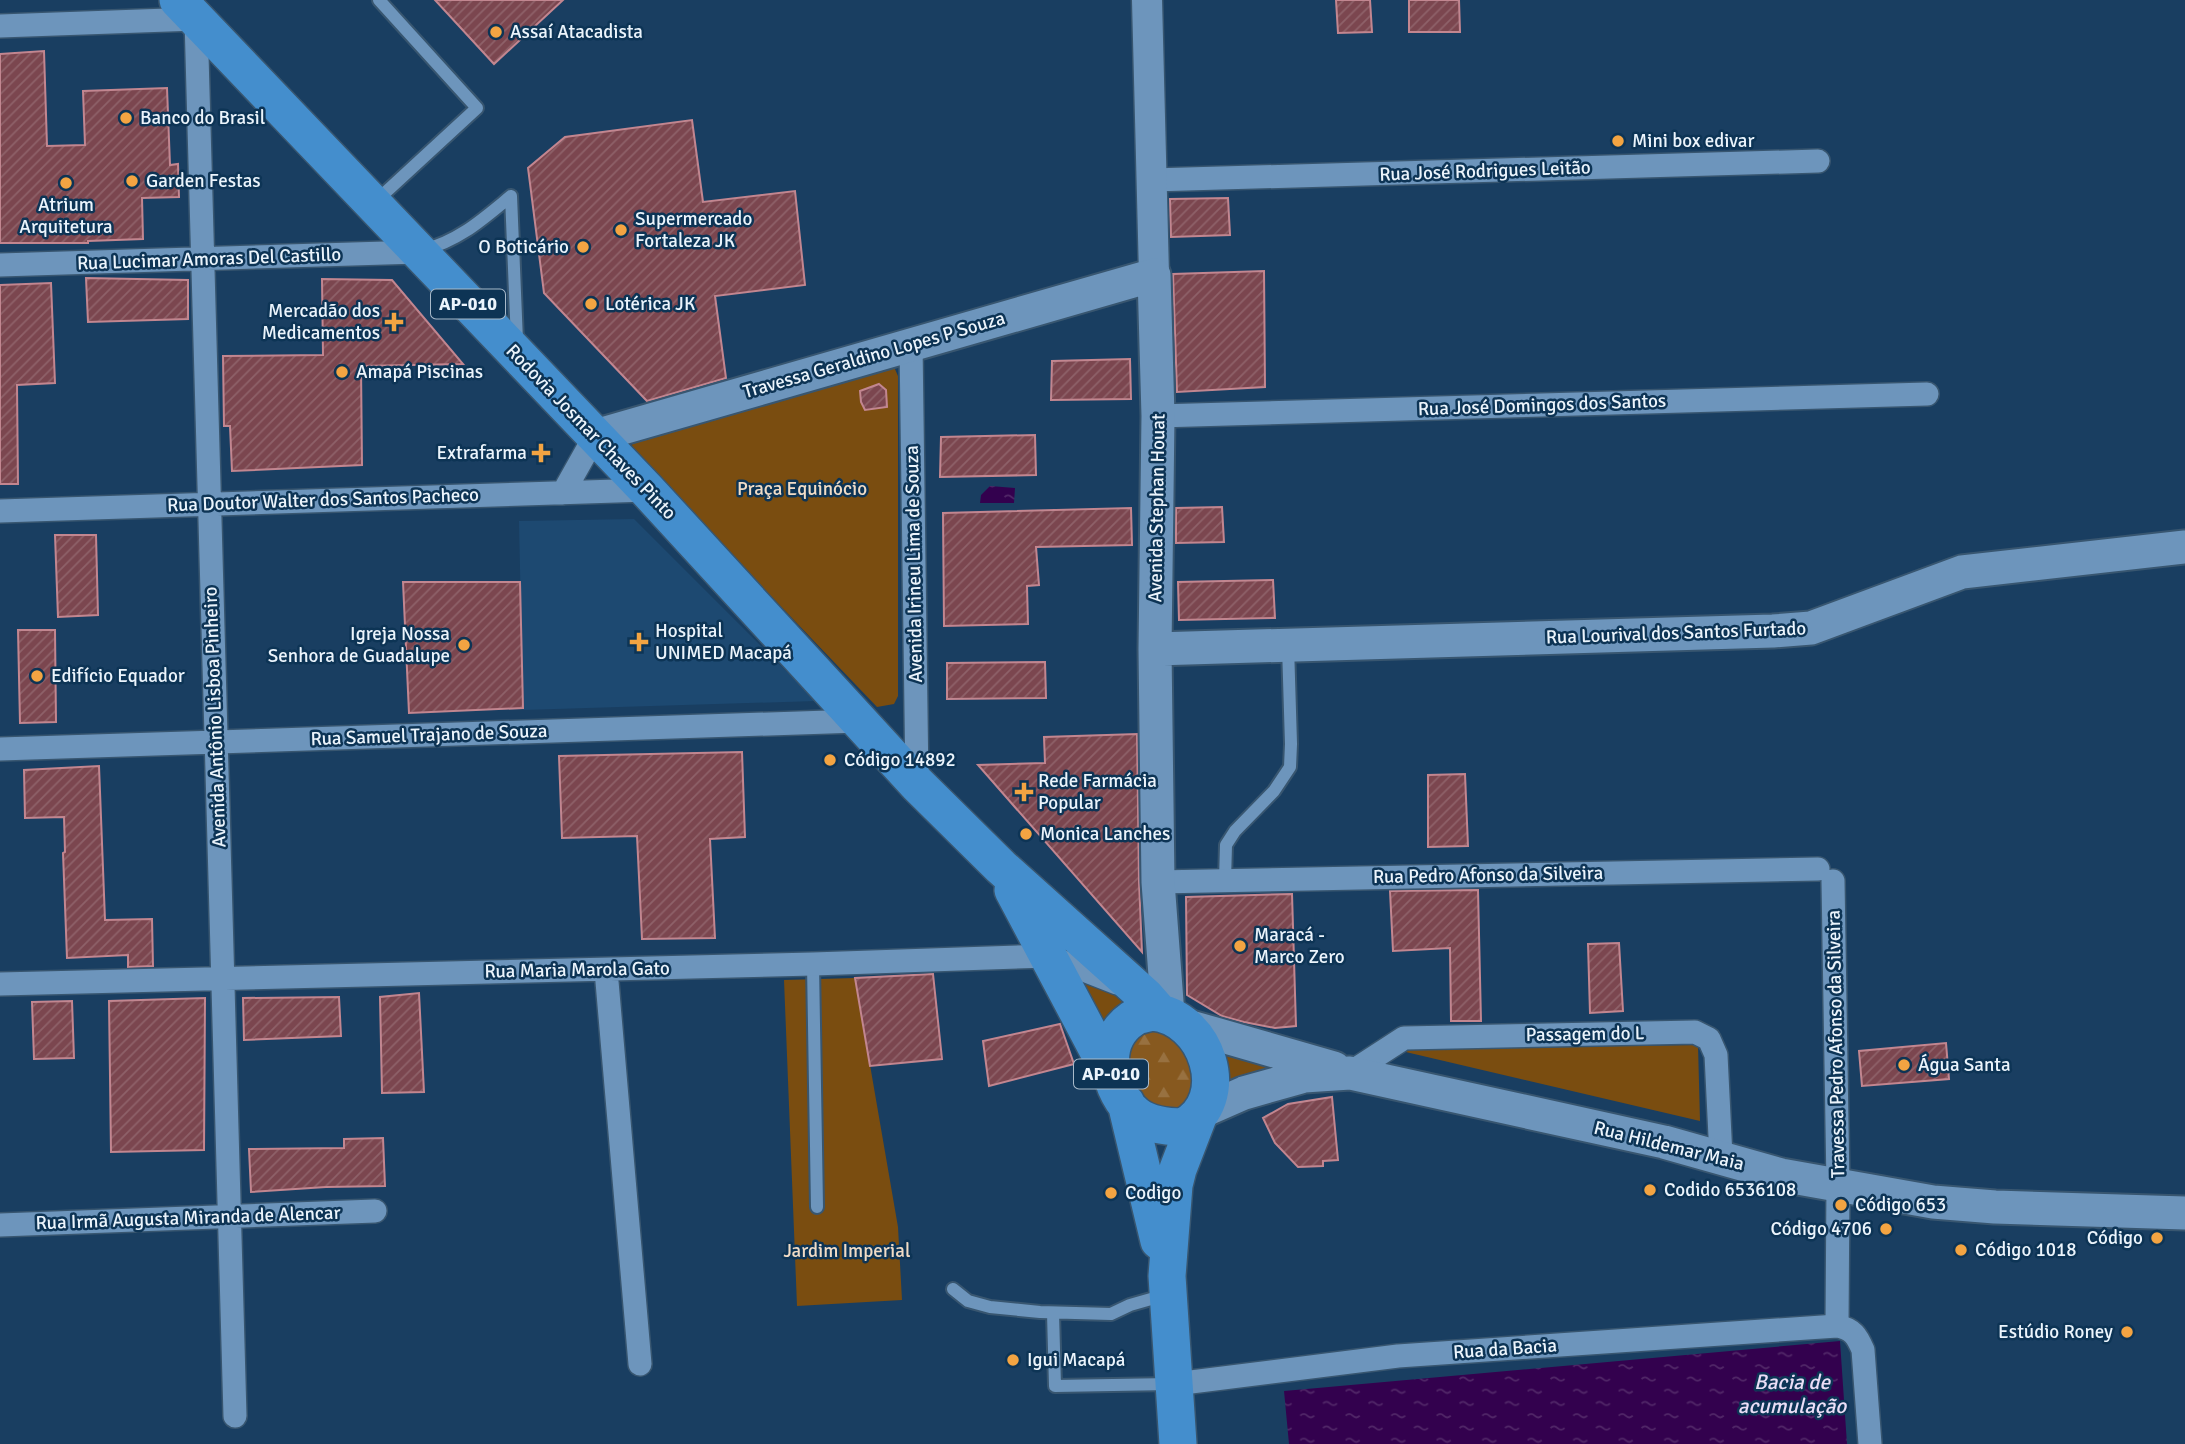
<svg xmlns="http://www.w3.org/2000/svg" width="2185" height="1444" font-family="Signika,sans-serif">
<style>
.built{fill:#1d4971}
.green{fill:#7a4d10}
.forest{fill:url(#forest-firs)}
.water{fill:url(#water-ripples)}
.building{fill:url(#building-hatch);stroke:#c28690;stroke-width:2}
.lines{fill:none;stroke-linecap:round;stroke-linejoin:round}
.service-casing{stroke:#385670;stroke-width:16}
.minor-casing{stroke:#385670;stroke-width:26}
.tertiary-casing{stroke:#385670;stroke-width:33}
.secondary-casing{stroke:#385670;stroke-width:37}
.primary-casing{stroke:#385670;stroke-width:40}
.service{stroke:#6d95bc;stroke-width:12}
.minor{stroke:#6d95bc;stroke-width:23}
.tertiary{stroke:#6d95bc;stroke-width:30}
.secondary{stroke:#6d95bc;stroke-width:33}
.primary{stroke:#448ecd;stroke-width:37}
.poi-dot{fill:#f3a442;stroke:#0d3455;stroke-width:2.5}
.labels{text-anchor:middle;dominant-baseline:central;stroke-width:5;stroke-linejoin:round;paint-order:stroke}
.shield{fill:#0d3455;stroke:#a8baca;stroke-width:2}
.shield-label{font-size:18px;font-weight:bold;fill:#ebf4fc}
.poi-label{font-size:19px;fill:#ebf4fc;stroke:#0d3455;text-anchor:start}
.street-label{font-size:19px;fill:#ebf4fc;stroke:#0d3455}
.park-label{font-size:19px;fill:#f1dcc6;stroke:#0d3455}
.water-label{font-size:21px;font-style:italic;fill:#ebdef7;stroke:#0d3455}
</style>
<defs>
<pattern id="forest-firs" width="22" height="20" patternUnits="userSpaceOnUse" patternTransform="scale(1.75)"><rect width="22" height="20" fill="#87591f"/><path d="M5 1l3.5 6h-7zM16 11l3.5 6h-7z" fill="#987140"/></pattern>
<pattern id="water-ripples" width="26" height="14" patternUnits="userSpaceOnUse" patternTransform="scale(1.75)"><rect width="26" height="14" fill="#33014e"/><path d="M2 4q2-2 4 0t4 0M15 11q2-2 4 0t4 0" fill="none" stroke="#512768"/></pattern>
<pattern id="building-hatch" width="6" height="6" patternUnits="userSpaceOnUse" patternTransform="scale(1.75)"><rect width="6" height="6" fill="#7b464f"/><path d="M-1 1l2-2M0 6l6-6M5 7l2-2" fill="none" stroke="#8e6169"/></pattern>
</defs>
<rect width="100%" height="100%" fill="#193e61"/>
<!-- built -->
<path class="built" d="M634,519L816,701L523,710L519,521Z"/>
<!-- green -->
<path class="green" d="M894,367L898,376V696L894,704L877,707L633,452L632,445L635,436Z
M1064,967L1136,999L1109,1032Z
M855,978L898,1227L902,1300L797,1306L784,980Z
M1210,1041L1293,1062L1221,1093Z
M1698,1045L1700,1121L1393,1049Z"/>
<!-- forest -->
<path class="forest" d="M1159,1028L1176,1037L1197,1075L1188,1108L1157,1110C1144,1096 1127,1078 1127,1056C1127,1050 1131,1041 1133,1034Z"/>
<!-- water -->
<path class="water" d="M990,486L1015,488L1014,503H980L981,495Z
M1840,1341L1847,1444H1289L1284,1391Z"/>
<!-- building -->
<path class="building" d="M435,0H563L494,64Z
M1336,0H1370L1372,32L1338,33Z
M1409,0H1459L1460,32H1409Z
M44,51L47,146L85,145L83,91L167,88L170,165L178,164L179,197L142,198L143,239L88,241V243H0V54Z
M692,120L703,202L795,191L805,285L715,296L726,378L647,401L544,293L528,168L565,137Z
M1228,198L1230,235L1171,237L1170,199Z
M1264,271L1265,387L1177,392L1173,274Z
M86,278L188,280V319L88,322Z
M322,279L392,280L463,364L361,366L362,465L232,471L230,426H224L223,356L323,355Z
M51,283L55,383L17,385L18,484H0V285Z
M1130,359L1131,399L1051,400L1052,361Z
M879,384L886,390L887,407L865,410L861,402L860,391Z
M1035,435L1036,475L940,477L941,437Z
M1222,507L1224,542L1176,543V508Z
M1131,508L1132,545L1036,547L1039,585L1027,586L1028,624L944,626L943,513Z
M55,535H96L98,615L58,617Z
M1273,580L1275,618L1179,620L1178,582Z
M403,582H520L523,708L409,713Z
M18,630H55L56,722L20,723Z
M1045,662L1046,698L947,699V663Z
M1137,734L1139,882L1142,952L978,765L1045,763L1044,737Z
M742,752L745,837L710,839L715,938L642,939L637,836L562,838L559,756Z
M99,766L105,920L152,919L153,966L128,967V955L67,958L63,853L65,852L64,817L25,818L24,770Z
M1465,774L1468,846L1428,847V775Z
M1478,890L1481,1021H1451L1450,948L1393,951L1390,891Z
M1292,894L1296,1026L1275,1028L1244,1022L1222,1016L1187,995L1186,897Z
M1619,943L1623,1011L1590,1013L1588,944Z
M933,974L942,1059L870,1066L855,978Z
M419,993L424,1092L382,1093L380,997Z
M339,997L341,1036L244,1040L243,998Z
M205,998L204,1150L111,1152L109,1001Z
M72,1001L74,1058L34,1059L32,1002Z
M1060,1024L1074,1064L989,1086L983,1041Z
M1946,1043L1949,1079L1862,1086L1859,1051Z
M1332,1097L1338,1160L1323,1161V1166L1298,1167L1275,1143L1263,1118L1288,1104Z
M383,1138L385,1186L326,1187L251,1192L249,1149L344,1148V1139Z"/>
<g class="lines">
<defs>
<path id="service" d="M511,196L517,341
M375,202L477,108L379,0
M423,250C459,241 483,219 511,196
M1225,880L1226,845L1235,831L1274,791L1290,767L1291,744L1288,646
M813,964L817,1207
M953,1289L968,1301L990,1307L1040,1312L1111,1314L1130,1305L1165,1295
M1053,1313L1055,1386L1171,1384"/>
<path id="minor" d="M0,26L196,19L235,1416
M1152,180L1818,161
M0,265L418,252
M911,344L917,784
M1158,416L1927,394
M563,493L595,436
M0,511L647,490
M0,749L858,721
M1833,881L1838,1185L1837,1326
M1158,882L1818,869
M606,970L640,1364
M0,984L813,964L1048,956L1117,983
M1350,1073L1404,1038L1695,1032L1709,1039L1716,1055L1721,1157
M0,1225L375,1211
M1175,1384L1398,1356L1837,1326C1853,1329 1857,1336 1863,1350L1870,1444"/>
<path id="tertiary" d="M1147,0L1154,275"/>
<path id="secondary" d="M595,436L1154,275L1158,416L1155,649L1158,882L1168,1015
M1155,649L1773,631L1811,628L1962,572L2185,547
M1184,1025L1334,1068
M1203,1111L1244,1093L1304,1076L1350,1073L1664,1142L1781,1175L1933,1202L1995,1207L2185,1213"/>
<path id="primary" d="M178,0L647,490L917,784L1001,867L1145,996L1159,1012
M1013,890L1111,1075
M1152,1012C1207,1016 1235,1100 1183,1127C1168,1127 1149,1125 1136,1115C1108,1092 1098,1042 1132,1019C1137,1015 1146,1014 1152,1012Z
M1126,1103L1159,1241
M1178,1444L1167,1276L1174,1185L1178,1169L1198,1117"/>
</defs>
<!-- service casing -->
<use href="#service" class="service-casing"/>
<!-- minor casing -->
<use href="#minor" class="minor-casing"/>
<!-- tertiary casing -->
<use href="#tertiary" class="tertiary-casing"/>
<!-- secondary casing -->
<use href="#secondary" class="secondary-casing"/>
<!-- primary casing -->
<use href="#primary" class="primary-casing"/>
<!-- service -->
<use href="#service" class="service"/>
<!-- minor -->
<use href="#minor" class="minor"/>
<!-- tertiary -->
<use href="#tertiary" class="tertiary"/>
<!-- secondary -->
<use href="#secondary" class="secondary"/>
<!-- primary -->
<use href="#primary" class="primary"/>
</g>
<!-- markers -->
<g class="poi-dot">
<circle cx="496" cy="32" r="7"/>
<circle cx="126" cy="118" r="7"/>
<circle cx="1618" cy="141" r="7"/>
<circle cx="132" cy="181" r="7"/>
<circle cx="66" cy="183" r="7"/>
<circle cx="621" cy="230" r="7"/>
<circle cx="583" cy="247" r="7"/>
<circle cx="591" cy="304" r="7"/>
<path d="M390.5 311.5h7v7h7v7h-7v7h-7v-7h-7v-7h7z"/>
<circle cx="342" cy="372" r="7"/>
<path d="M537.5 442.5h7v7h7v7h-7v7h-7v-7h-7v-7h7z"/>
<path d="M635.5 631.5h7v7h7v7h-7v7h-7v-7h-7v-7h7z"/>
<circle cx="464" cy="645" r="7"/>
<circle cx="37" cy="676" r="7"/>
<circle cx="830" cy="760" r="7"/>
<path d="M1020.5 781.5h7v7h7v7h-7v7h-7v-7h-7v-7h7z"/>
<circle cx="1026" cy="834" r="7"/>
<circle cx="1240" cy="946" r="7"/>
<circle cx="1904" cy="1065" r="7"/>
<circle cx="1650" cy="1190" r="7"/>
<circle cx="1111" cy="1193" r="7"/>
<circle cx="1841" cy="1205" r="7"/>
<circle cx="1886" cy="1229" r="7"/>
<circle cx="2157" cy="1238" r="7"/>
<circle cx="1961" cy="1250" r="7"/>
<circle cx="2127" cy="1332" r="7"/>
<circle cx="1013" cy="1360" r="7"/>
</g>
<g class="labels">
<!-- shield labels -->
<g class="shield">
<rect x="431" y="289.5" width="74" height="29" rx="5"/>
<rect x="1074" y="1059.5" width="74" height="29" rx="5"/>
</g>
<g class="shield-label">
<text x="468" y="304">AP-010</text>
<text x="1111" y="1074">AP-010</text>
</g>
<!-- poi labels -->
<g class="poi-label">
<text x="510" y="32">Assaí Atacadista</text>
<text x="140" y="118">Banco do Brasil</text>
<text x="1632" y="141">Mini box edivar</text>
<text x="146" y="181">Garden Festas</text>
<text x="66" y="205" text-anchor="middle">Atrium<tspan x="66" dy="22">Arquitetura</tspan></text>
<text x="635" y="219">Supermercado<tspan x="635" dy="22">Fortaleza JK</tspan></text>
<text x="569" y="247" text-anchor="end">O Boticário</text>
<text x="605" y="304">Lotérica JK</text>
<text x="380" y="311" text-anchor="end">Mercadão dos<tspan x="380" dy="22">Medicamentos</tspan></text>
<text x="356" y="372">Amapá Piscinas</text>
<text x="527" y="453" text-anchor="end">Extrafarma</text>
<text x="655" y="631">Hospital<tspan x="655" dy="22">UNIMED Macapá</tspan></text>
<text x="450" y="634" text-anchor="end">Igreja Nossa<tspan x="450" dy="22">Senhora de Guadalupe</tspan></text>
<text x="51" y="676">Edifício Equador</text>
<text x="844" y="760">Código 14892</text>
<text x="1038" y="781">Rede Farmácia<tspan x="1038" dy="22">Popular</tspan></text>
<text x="1040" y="834">Monica Lanches</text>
<text x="1254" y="935">Maracá -<tspan x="1254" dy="22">Marco Zero</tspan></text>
<text x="1918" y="1065">Água Santa</text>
<text x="1664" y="1190">Codido 6536108</text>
<text x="1125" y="1193">Codigo</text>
<text x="1855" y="1205">Código 653</text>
<text x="1872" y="1229" text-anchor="end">Código 4706</text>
<text x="2143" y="1238" text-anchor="end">Código</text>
<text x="1975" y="1250">Código 1018</text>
<text x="2113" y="1332" text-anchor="end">Estúdio Roney</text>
<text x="1027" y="1360">Igui Macapá</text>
</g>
<!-- street labels -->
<g class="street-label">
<text transform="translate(1485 171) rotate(-2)">Rua José Rodrigues Leitão</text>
<text transform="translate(209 259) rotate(-2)">Rua Lucimar Amoras Del Castillo</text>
<text transform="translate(874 355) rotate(-16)">Travessa Geraldino Lopes P Souza</text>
<text transform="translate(1542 405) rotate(-2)">Rua José Domingos dos Santos</text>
<text transform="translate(591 432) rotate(46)">Rodovia Josmar Chaves Pinto</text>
<text transform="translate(323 500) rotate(-2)">Rua Doutor Walter dos Santos Pacheco</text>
<text transform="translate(1157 508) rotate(-89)">Avenida Stephan Houat</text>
<text transform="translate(914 564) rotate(-91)">Avenida Irineu Lima de Souza</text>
<text transform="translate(1676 633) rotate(-2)">Rua Lourival dos Santos Furtado</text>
<text transform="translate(215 717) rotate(-92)">Avenida Antônio Lisboa Pinheiro</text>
<text transform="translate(429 735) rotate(-2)">Rua Samuel Trajano de Souza</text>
<text transform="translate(1488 875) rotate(-1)">Rua Pedro Afonso da Silveira</text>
<text transform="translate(577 970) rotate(-1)">Rua Maria Marola Gato</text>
<text transform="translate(1585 1034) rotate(-1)">Passagem do L</text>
<text transform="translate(1836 1044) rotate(-91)">Travessa Pedro Afonso da Silveira</text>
<text transform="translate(1669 1146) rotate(14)">Rua Hildemar Maia</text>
<text transform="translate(188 1218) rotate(-2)">Rua Irmã Augusta Miranda de Alencar</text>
<text transform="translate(1505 1349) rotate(-4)">Rua da Bacia</text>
</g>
<!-- park labels -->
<g class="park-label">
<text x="802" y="489">Praça Equinócio</text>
<text x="847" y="1251">Jardim Imperial</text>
</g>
<!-- water labels -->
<g class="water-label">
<text x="1792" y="1382">Bacia de<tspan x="1792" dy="24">acumulação</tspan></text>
</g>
</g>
</svg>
